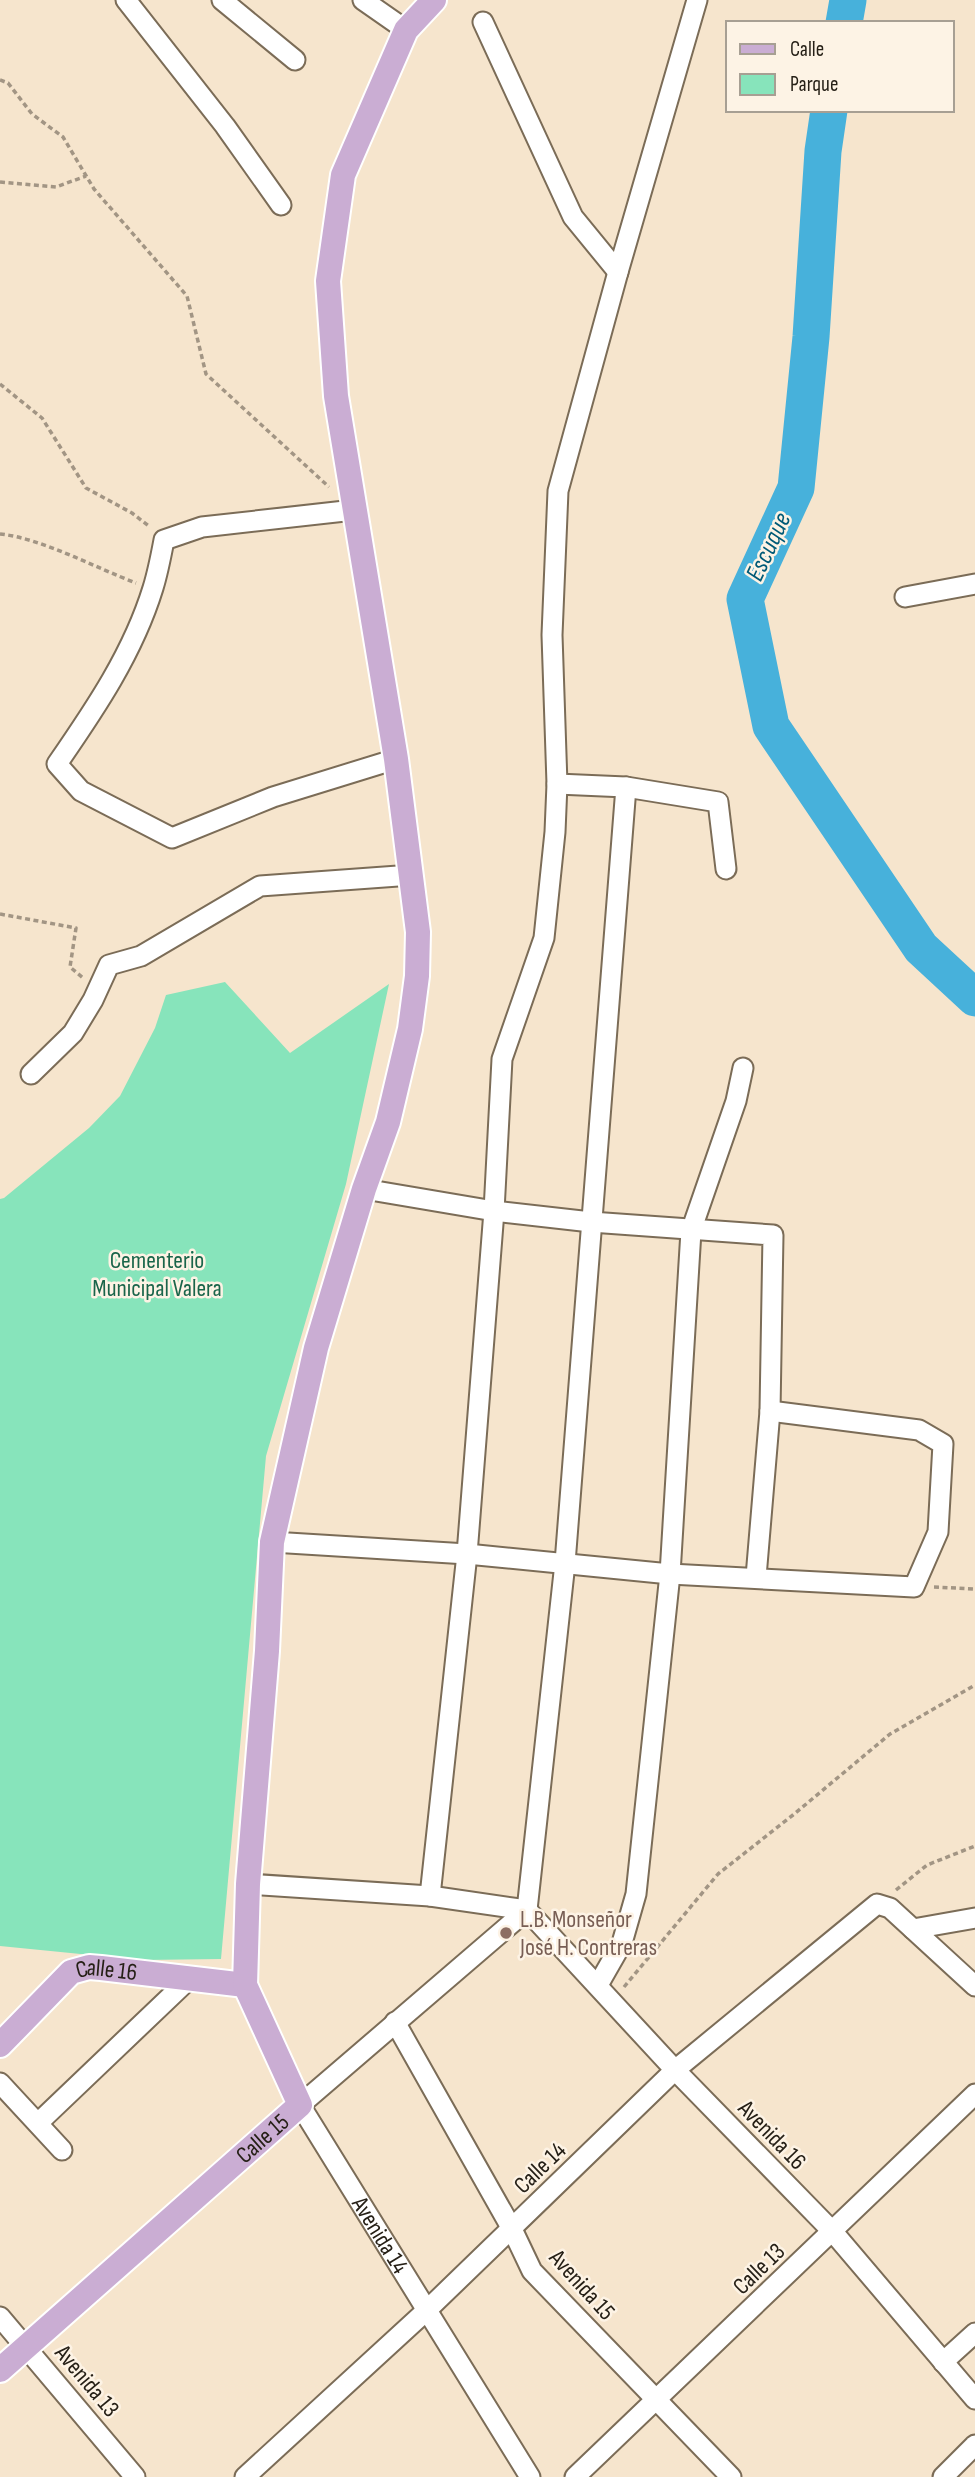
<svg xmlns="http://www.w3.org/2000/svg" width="975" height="2477" font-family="'Sofia Sans Condensed',sans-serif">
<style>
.green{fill:#87e4bb}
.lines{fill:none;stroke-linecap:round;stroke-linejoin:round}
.river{stroke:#47b1db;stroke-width:37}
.minor-casing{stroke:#7b6c57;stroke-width:23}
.major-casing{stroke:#fff;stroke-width:28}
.path{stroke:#a29584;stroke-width:3.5;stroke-dasharray:5 3.5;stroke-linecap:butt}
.minor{stroke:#fff;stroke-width:19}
.major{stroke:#caadd3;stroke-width:24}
.education-dot{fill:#8d6e63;stroke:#fdf3e5;stroke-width:2.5}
.labels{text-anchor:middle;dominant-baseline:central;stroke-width:5;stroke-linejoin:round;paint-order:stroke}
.park-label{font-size:24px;fill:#19654a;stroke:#fdf3e5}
.education-label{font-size:24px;fill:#785e54;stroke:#fdf3e5;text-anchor:start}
.street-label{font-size:24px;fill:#262017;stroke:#fdf3e5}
.water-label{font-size:26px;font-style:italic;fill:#005a77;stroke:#fdf3e5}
</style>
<rect width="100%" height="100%" fill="#f6e5cd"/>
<!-- green -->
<path class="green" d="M225,982L290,1053L389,984L346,1184L266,1456L221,1959L141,1960L0,1946V1199L4,1198L89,1128L120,1096L155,1028L166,995Z"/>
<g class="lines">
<!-- river -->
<path class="river" d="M844,23L848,0
M829,110L823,151L811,337L796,488L745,599L771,726L921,948L975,998"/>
<defs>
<g id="minor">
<path d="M126,0L225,126L281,205"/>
<path d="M222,0L295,60"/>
<path d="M363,0L406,30"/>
<path d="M483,22L573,217L618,272"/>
<path d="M354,510L202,527L164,540C161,556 158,572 153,588C133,653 95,709 57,764L81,791L172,838L273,797L396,759"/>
<path d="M905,597L975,584"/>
<path d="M557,784L626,787L718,802L726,869"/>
<path d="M31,1074L73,1033L93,1000L109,965L141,956L260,886L412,875"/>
<path d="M364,1189L494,1211L591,1222L773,1235L770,1411L756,1577"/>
<path d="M272,1542L467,1554L670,1574L914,1587L938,1532L943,1444L919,1430L770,1411"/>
<path d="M248,1884L430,1896L527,1910"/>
<path d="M430,1896L467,1554L494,1211L502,1059L544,938L555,832L557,784L552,635L558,491L618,272L697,0"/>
<path d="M527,1910L565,1563L626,787"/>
<path id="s1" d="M527,1910L300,2105L530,2477"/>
<path d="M527,1910L675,2070L833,2232L975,2399"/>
<path d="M913,1929L975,1918"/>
<path d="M598,1985L622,1943L636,1894L670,1574L691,1231L736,1101L743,1068"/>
<path d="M395,2022L512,2229L532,2271L731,2477"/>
<path d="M0,2083L62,2150"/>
<path d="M38,2123L189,1979"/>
<path d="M0,2317L135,2477"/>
<path d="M943,2362L975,2333"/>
<path d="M245,2477L426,2311L675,2070L877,1904L890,1908L975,1986"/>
<path d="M575,2477L975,2094"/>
<path d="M943,2477L975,2445"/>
</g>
<g id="major">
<path id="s2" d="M0,2045L71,1972L89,1967L101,1968L245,1985"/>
<path id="s3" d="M0,2370L300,2105L245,1985L248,1884L267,1651L272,1542L316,1348L364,1189L388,1122L401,1067L410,1029L417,976L418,932L396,759L336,396L328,281L343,175L406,30L434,0"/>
</g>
</defs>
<!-- minor casing -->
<use href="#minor" class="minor-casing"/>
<!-- major casing -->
<use href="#major" class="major-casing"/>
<!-- path -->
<path class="path" d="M0,80L8,83L32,114L63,137L94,189L187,296L206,374L329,487
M0,182L56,187L86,176
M0,384L42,418L86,488L132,513L150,527
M0,534C41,538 96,568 136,583
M0,914L76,928L70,967L83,978
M934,1587L975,1589
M896,1890L927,1865L975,1846
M624,1987L718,1874L793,1815L890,1734L975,1685"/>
<!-- minor -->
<use href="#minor" class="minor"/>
<!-- major -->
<use href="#major" class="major"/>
</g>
<!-- markers -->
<circle class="education-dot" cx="506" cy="1933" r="7"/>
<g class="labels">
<!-- park labels -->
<g class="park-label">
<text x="157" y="1260">Cementerio<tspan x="157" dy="28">Municipal Valera</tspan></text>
</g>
<!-- education labels -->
<g class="education-label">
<text x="520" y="1919">L.B. Monseñor<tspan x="520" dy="28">José H. Contreras</tspan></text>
</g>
<!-- street labels -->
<g class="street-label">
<text stroke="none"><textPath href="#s2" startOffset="138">Calle 16</textPath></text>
<text transform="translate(772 2135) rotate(46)">Avenida 16</text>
<text stroke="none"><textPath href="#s3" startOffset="350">Calle 15</textPath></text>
<text transform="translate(540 2168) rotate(-44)">Calle 14</text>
<text stroke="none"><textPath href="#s1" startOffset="452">Avenida 14</textPath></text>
<text transform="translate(759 2269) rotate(-44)">Calle 13</text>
<text transform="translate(582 2285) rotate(48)">Avenida 15</text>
<text transform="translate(87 2381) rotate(50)">Avenida 13</text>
</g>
<!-- water labels -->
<g class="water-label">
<text transform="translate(769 547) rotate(-65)">Escuque</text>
</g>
</g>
<!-- legend -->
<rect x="726" y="21" width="228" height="91" fill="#fdf3e5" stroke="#a79f93" stroke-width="2"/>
<rect x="740" y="44" width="35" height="10" fill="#caadd3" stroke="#a79f93" stroke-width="2"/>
<text x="790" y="56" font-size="21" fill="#262017">Calle</text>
<rect x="740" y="74" width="35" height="21" fill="#87e4bb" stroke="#a79f93" stroke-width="2"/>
<text x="790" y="91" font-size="21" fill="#262017">Parque</text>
</svg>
